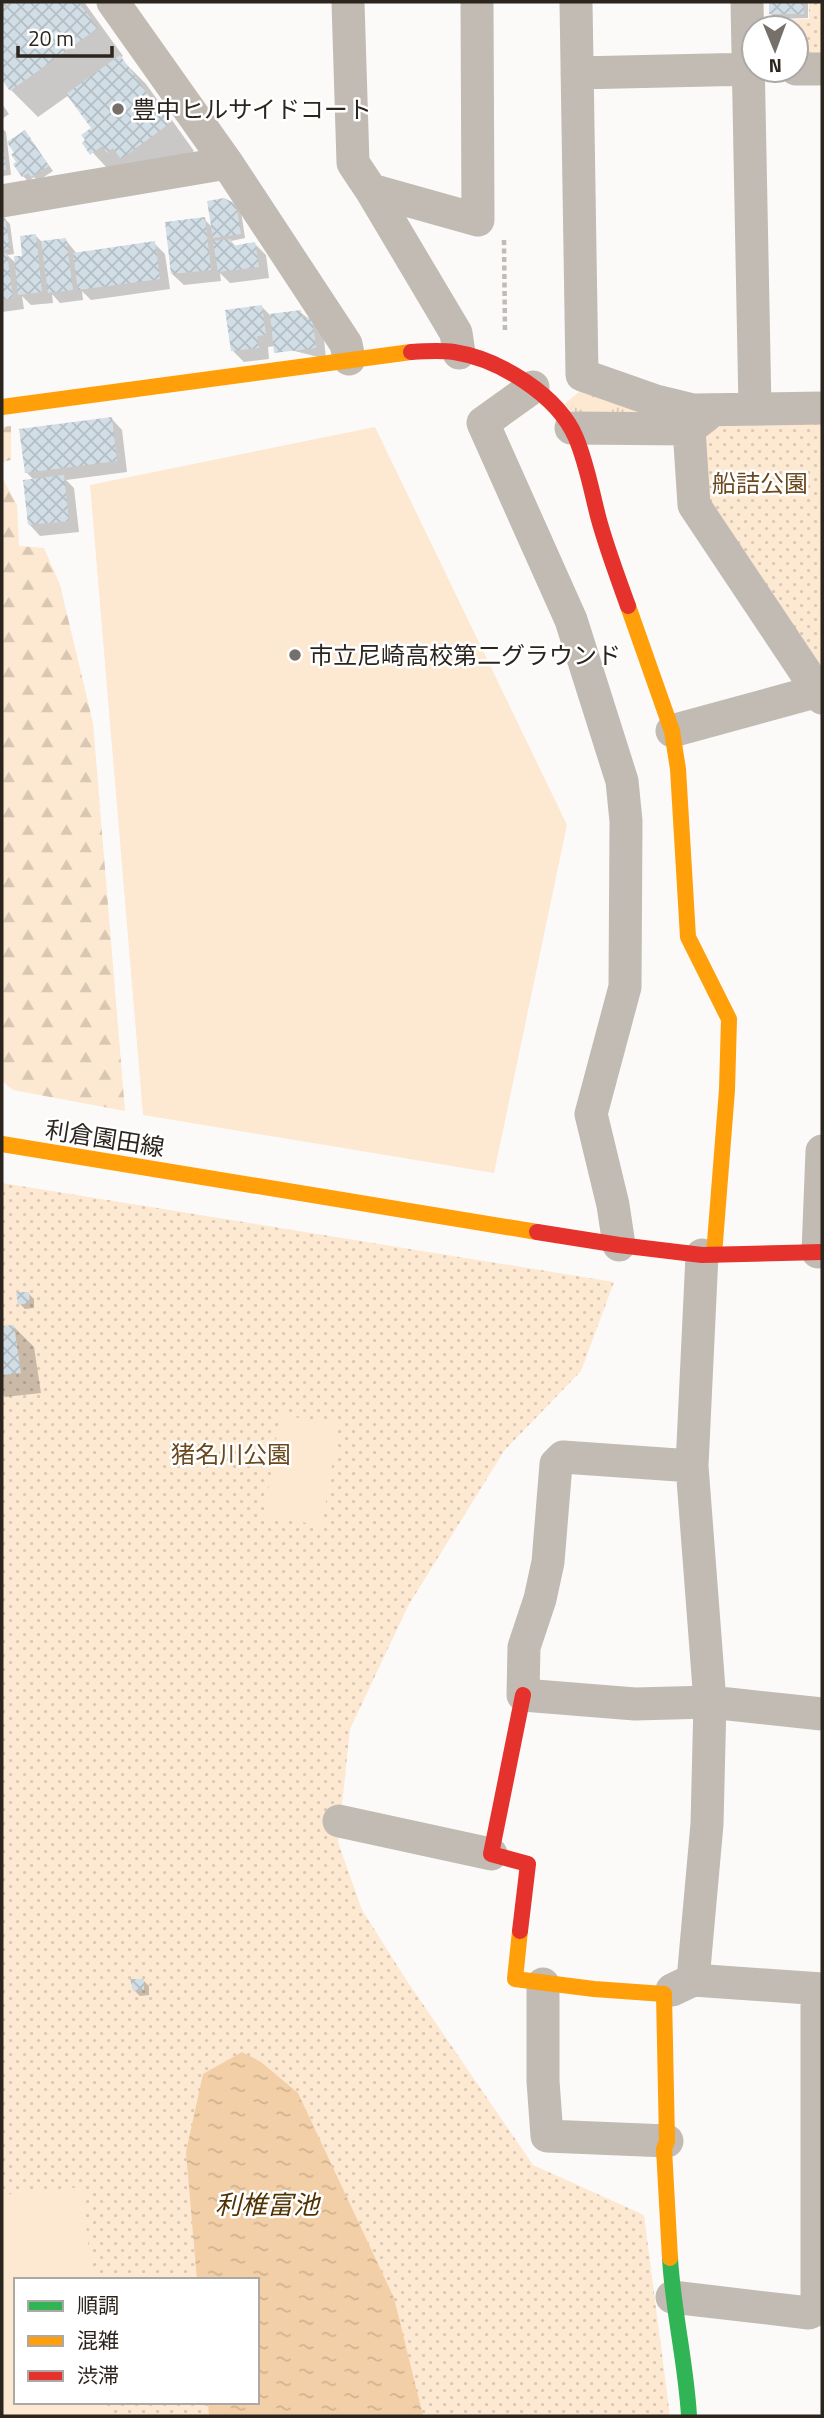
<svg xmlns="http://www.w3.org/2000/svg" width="824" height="2418" font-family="'Titillium Web','Noto Sans JP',sans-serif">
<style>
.grass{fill:url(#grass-tufts)}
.forest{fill:url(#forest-firs)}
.park{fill:url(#park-dots);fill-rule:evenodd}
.pitch{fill:#fde8d1}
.water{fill:url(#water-ripples)}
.shadow{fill:#0003}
.building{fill:url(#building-cross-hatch)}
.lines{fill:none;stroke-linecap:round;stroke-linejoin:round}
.path{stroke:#c0bbb7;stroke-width:4.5;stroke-dasharray:5 3.5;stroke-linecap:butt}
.street{stroke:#c1bbb3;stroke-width:33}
.fast{stroke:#30b455;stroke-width:16}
.slow{stroke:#ff9f0a;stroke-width:16}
.jam{stroke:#e5322d;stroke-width:16}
.poi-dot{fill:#75706a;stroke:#fff;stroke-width:2.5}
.labels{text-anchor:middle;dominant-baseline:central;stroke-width:5;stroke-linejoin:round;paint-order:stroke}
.poi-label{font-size:24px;fill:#2c251e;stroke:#fff;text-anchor:start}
.park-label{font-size:24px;fill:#6b491e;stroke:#fff}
.street-label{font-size:24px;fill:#2c251e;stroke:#fff}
.water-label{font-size:26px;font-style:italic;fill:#523202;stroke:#fff}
</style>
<defs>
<pattern id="grass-tufts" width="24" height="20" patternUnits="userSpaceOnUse" patternTransform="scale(1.75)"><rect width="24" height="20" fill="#fde8d1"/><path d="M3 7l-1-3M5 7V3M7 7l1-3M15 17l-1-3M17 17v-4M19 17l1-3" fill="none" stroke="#d9c7b3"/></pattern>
<pattern id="forest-firs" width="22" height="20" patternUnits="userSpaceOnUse" patternTransform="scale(1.75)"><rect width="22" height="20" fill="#fde8d1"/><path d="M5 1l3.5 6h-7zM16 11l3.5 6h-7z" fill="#d9c7b3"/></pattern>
<pattern id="park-dots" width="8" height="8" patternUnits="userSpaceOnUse" patternTransform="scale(1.75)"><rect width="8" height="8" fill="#fde8d1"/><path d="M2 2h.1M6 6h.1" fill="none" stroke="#d9c7b3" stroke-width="1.8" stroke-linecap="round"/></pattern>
<pattern id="water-ripples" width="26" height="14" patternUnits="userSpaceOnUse" patternTransform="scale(1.75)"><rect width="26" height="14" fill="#f2cfa7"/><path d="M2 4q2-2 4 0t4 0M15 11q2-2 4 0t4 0" fill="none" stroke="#d0b28f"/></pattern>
<pattern id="building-cross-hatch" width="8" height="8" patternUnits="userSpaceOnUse" patternTransform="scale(1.75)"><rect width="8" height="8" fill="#d1dee5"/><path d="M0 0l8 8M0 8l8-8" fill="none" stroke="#b4bec4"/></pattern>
</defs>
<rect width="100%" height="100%" fill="#fcfaf8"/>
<!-- grass -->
<path class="grass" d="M585,387L683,415L595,421L562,406Z"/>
<!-- forest -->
<path class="forest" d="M11,426V460L2,462V427Z
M2,477L17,505L19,546L44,548L60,585L93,723L125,1111L13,1090L2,1081Z"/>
<!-- park -->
<path class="park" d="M809,2H822V55H796V28H780L779,20L809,19Z
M822,421V675L700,503L697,440L712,424Z
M2,1183L614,1282L581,1371L504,1451L408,1606L350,1729L338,1842L362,1910L407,1981L533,2165L644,2215L670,2416H2ZM16,2280H257V2402H16Z"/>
<!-- pitch -->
<path class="pitch" d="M375,427L567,825L494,1173L143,1115L90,485Z
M280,1415L339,1424L322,1525L264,1517Z
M82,2187L92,2280H16V2402H105L106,2416H2V2195Z"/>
<!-- water -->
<path class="water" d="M242,2052L261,2062L298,2093L394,2298L423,2416H209L208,2402H257V2280H197L186,2152L203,2074Z"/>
<!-- shadow -->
<path class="shadow" d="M9,2H84L123,56L120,58L146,84L194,151L149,184L119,181L84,143L93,128L69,95L38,117L11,90L2,77V7Z
M771,2H808V18L776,19L771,14Z
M2,104L9,114L2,119Z
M2,128L6,132L11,175L2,176Z
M25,132L53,171L38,181L34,177L28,181L23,176L19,162Z
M235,205L241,211L245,238L231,241L236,247L255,244L266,255L269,278L230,283L220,273L221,281L184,285L172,274L204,219L214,229Z
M2,219H5L10,224L14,254L7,255L17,264L24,257L36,236L42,242L65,239L77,254L154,243L165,254L170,289L91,300L82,291L83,300L60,303L52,294L53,303L31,305L22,296L24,309L2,312Z
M262,307L270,315L300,312L323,330L326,359L275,346L268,347L269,359L244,362L233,351Z
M111,418L122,430L127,472L66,480L74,488L79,532L40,536L29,524L34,480L26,472Z
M29,1294L34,1299V1308L25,1309L20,1304Z
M13,1326L34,1347L41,1393L5,1397L2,1394V1327Z
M143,1980L149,1986V1995L140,1996L134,1990Z"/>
<!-- building -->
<path class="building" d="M6,2H78L98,28L10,91L2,80V5Z
M769,2H803L804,14H769Z
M120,55L169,124L121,159L113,148L107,153L102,146L90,155L82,143L85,140L81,135L91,128L66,94Z
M25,130L49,166L31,177L28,173L22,177L13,164L16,162L11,154L14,153L7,142Z
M2,146H3L6,170H2Z
M224,198L236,204L241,234L213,238L207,201Z
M2,217H5L10,249L2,250Z
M205,217L211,270L171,274L165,222Z
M36,234L42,292L18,295L14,256H22L20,236Z
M66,238L73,290L48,293L41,241Z
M231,239L232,246L255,242L259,267L218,272L213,241Z
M155,241L160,279L78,290L73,253Z
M7,253L13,298L2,300V254Z
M262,305L266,335L257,336L259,348L231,351L225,310Z
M301,310L302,318L312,317L316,348L274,353L270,314Z
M112,417L117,461L25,473L19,429Z
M64,475L69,521L28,525L23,480Z
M16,1292H29L30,1303L18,1305Z
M14,1325L21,1373L2,1375V1326Z
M130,1979H144V1990L133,1991Z"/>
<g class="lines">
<!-- path -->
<path class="path" d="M504,240L505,333"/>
<!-- street -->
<path class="street" d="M113,2L227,163L346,344L349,359
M348,2L353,163L371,190L456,333L459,353
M576,2L582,375L656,401L693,410L822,408
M747,2L755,409
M796,69H822
M577,73L754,69
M371,190L478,220L477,2
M2,201L227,163
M533,387L483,423L571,620L622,781L626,821L625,987L591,1114L613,1205L619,1245
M571,428L689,429L707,415
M689,429L694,505L818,691
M672,731L818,691L822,698
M818,1252L822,1151
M692,1466L563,1457L556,1464L548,1562L540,1599L524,1647L523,1695L635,1704L710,1702L822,1714
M339,1821L491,1854
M693,1980L707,1824L710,1702L692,1466L702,1255
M543,1984V2081L547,2136L667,2141
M817,1989V2309H822
M672,1990L693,1980L822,1989
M672,2297L809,2313L817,2309"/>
<!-- fast -->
<path class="fast" d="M670,2258C673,2311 686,2363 689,2416"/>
<!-- slow -->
<path class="slow" d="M2,407L411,352
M628,606L672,731L678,769L688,937L729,1019L727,1090L714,1255
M2,1144L537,1232
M520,1931L515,1979L594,1989L664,1994L667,2141L664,2149L670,2258"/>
<!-- jam -->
<path class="jam" d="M411,352C425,351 440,350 454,352C499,359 558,395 576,438C587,464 592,494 599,520C607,549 618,578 628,606
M537,1232L619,1245L702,1255L822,1252
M520,1931L528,1864L491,1854L523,1695"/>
</g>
<!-- markers -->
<g class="poi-dot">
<circle cx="118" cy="109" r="7"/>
<circle cx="295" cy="655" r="7"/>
</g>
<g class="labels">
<!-- poi labels -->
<g class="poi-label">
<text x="132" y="109">豊中ヒルサイドコート</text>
<text x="309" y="655">市立尼崎高校第二グラウンド</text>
</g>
<!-- park labels -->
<g class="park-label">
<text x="760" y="483">船詰公園</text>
<text x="231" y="1454">猪名川公園</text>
</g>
<!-- street labels -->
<g class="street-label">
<text transform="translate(105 1138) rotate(9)">利倉園田線</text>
</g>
<!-- water labels -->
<g class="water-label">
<text x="267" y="2204">利椎富池</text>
</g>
</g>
<!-- border -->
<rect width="824" height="2418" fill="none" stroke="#2c251e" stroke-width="7"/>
<!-- legend -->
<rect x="14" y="2278" width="245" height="126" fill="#ffffff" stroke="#aba8a5" stroke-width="2"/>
<rect x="28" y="2301" width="35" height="10" fill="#30b455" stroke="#aba8a5" stroke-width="2"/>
<text x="77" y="2313" font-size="21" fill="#2c251e">順調</text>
<rect x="28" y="2336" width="35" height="10" fill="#ff9f0a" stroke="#aba8a5" stroke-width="2"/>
<text x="77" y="2348" font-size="21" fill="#2c251e">混雑</text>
<rect x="28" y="2371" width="35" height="10" fill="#e5322d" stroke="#aba8a5" stroke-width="2"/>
<text x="77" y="2383" font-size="21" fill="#2c251e">渋滞</text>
<!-- north arrow -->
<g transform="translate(775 49) rotate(179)"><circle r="33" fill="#ffffff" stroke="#aba8a5" stroke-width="2"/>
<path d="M0-5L12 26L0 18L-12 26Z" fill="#75706a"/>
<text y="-10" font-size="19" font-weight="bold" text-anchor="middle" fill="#2c251e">N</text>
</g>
<!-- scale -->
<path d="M18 46v10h94v-10" fill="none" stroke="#2c251e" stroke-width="3.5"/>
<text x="28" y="46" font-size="21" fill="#2c251e" stroke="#ffffff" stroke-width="5" paint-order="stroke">20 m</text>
</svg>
